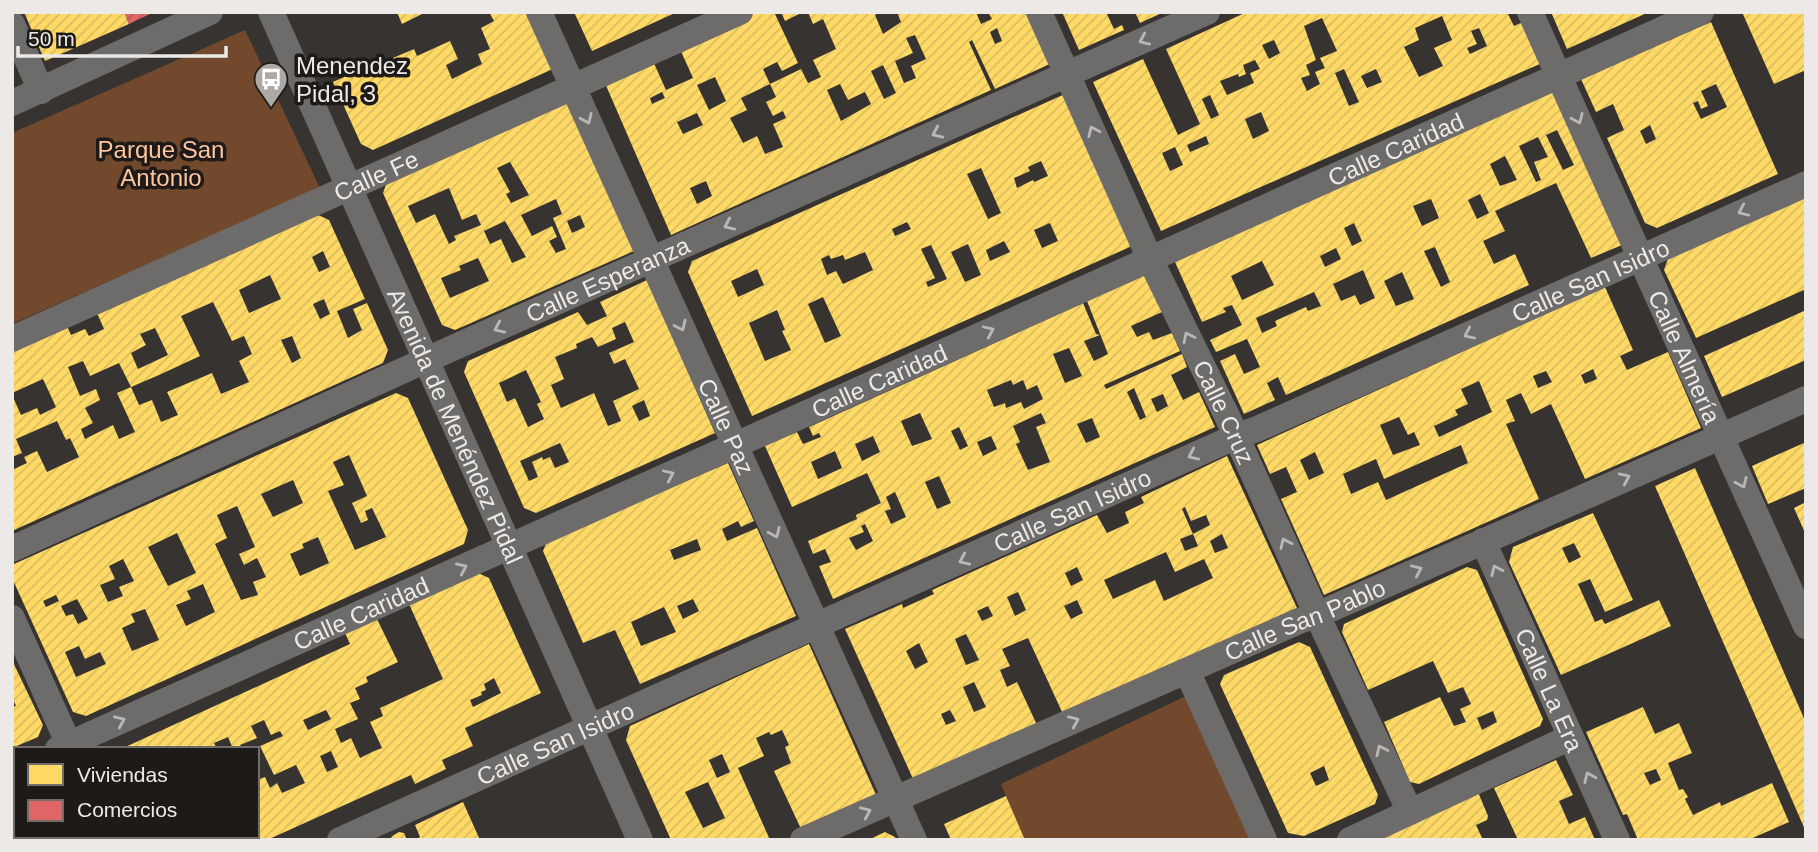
<svg xmlns="http://www.w3.org/2000/svg" width="1818" height="852" font-family="Arial,sans-serif">
<style>
.green{fill:#72492c}
.homes{fill:url(#homes-hatch);fill-rule:evenodd}
.shops{fill:url(#shops-hatch)}
.lines{fill:none;stroke-linecap:round;stroke-linejoin:round}
.street{stroke:#6d6c6b;stroke-width:26}
.oneway{stroke:#bab7b5}
.labels{text-anchor:middle;dominant-baseline:central;stroke-width:7;stroke-linejoin:round;paint-order:stroke}
.poi-label{font-size:24px;fill:#ede9e6;stroke:#1d1a18;text-anchor:start}
.park-label{font-size:24px;fill:#fdc49e;stroke:#1d1a18}
.street-label{font-size:24px;fill:#ede9e6;stroke:#1d1a18}
</style>
<defs>
<pattern id="homes-hatch" width="6" height="6" patternUnits="userSpaceOnUse" patternTransform="scale(1.75)"><rect width="6" height="6" fill="#ffd966"/><path d="M-1 1l2-2M0 6l6-6M5 7l2-2" fill="none" stroke="#dabc5f"/></pattern>
<pattern id="shops-hatch" width="6" height="6" patternUnits="userSpaceOnUse" patternTransform="scale(1.75)"><rect width="6" height="6" fill="#e06666"/><path d="M-1 1l2-2M0 6l6-6M5 7l2-2" fill="none" stroke="#b25c5c"/></pattern>
</defs>
<rect width="100%" height="100%" fill="#363330"/>
<!-- green -->
<path class="green" d="M245,30L320,188L12,324V133Z
M1186,696L1251,840H1025L1001,784Z"/>
<!-- homes -->
<path class="homes" d="M24,12H124L129,24L45,61Z
M397,12H426L402,24Z
M489,12H530L555,68L373,150L361,144L333,82L373,64L374,66L414,49L417,56L450,41L458,59L446,65L452,79L482,64L478,54L490,49L481,28L494,21Z
M574,12H677L592,51Z
M756,12H774L798,63L782,71L777,62L763,69L770,84L801,69L808,83L821,77L813,60L836,49L823,19L813,24L808,12H880L875,15L883,34L901,22L897,12H976L981,24L992,19L988,12H1028L1052,63L995,89L972,40L969,42L991,90L671,235L604,81L652,59L666,90L693,78L679,47ZM997,28L1002,41L995,44L990,32ZM915,35L926,59L911,66L916,78L904,83L895,61L913,53L906,38ZM883,65L896,93L884,99L871,71ZM715,77L726,101L709,110L697,85ZM770,84L776,97L766,102L773,116L783,111L786,118L773,124L783,147L765,154L757,136L743,143L730,118L747,110L741,98ZM840,84L848,100L865,92L871,104L841,121L827,90ZM662,92L665,98L652,104L650,98ZM697,113L703,125L683,134L677,122ZM706,181L712,196L697,204L690,188Z
M781,12H803L785,21Z
M1062,12H1106L1114,29L1122,25L1124,30L1079,50Z
M1135,12H1164L1140,23Z
M1247,12H1513L1508,14L1514,26L1523,22L1542,63L1161,231L1093,82L1143,59L1178,135L1200,124L1166,49ZM1442,16L1452,40L1434,48L1443,66L1419,77L1404,47L1419,40L1415,28ZM1322,18L1337,51L1320,58L1325,68L1315,72L1320,84L1307,91L1301,78L1310,75L1306,65L1316,60L1304,26ZM1479,28L1487,46L1470,54L1467,48L1477,44L1471,31ZM1274,40L1280,53L1269,59L1262,45ZM1255,60L1260,69L1250,73L1254,83L1227,95L1220,81L1238,74L1239,77L1246,74L1243,65ZM1344,69L1359,102L1349,106L1335,73ZM1376,69L1382,82L1367,88L1361,76ZM1210,95L1219,115L1211,119L1202,99ZM1261,112L1269,131L1253,139L1245,119ZM1206,136L1209,144L1190,152L1187,145ZM1175,147L1183,165L1170,171L1162,153Z
M1551,12H1649L1567,49Z
M1742,12H1806V70L1774,84Z
M1711,22L1778,174L1657,228L1645,223L1607,138L1624,130L1613,104L1596,112L1581,79ZM1716,84L1727,107L1701,119L1693,103L1698,101L1701,109L1708,106L1701,91ZM1650,125L1656,139L1646,144L1640,131Z
M1552,91L1622,245L1591,258L1556,183L1508,205L1495,211L1505,231L1483,241L1494,264L1515,254L1529,285L1286,395L1278,377L1267,383L1275,400L1244,414L1220,361L1235,354L1244,374L1260,367L1247,339L1216,352L1210,340L1242,325L1232,305L1223,308L1226,312L1202,322L1175,262ZM1557,130L1574,165L1563,170L1546,135ZM1538,137L1548,157L1534,162L1541,180L1536,182L1519,146ZM1505,156L1517,180L1500,186L1490,164ZM1480,194L1489,213L1477,219L1468,200ZM1431,199L1439,218L1422,226L1413,206ZM1354,223L1362,241L1352,246L1344,228ZM1435,247L1450,282L1441,287L1424,251ZM1336,248L1341,259L1325,267L1320,256ZM1262,261L1274,285L1242,300L1231,276ZM1363,270L1375,298L1360,305L1355,295L1341,301L1333,284ZM1402,272L1414,299L1396,306L1384,281ZM1314,292L1321,306L1308,311L1306,307L1275,321L1277,326L1262,333L1256,318Z
M1065,94L1132,246L752,416L688,272L692,261ZM1041,161L1048,176L1034,182L1033,180L1017,188L1014,178L1030,171L1028,167ZM981,168L1001,213L988,219L967,174ZM907,222L911,229L895,236L892,229ZM1050,223L1058,241L1042,248L1034,230ZM1004,241L1010,252L990,261L986,250ZM968,244L981,275L965,282L951,252ZM931,245L947,279L928,287L926,282L935,278L921,249ZM865,252L873,270L843,284L836,271L827,275L821,259L829,255L831,259L843,255L845,260ZM757,269L764,285L738,297L731,281ZM823,297L841,336L825,343L808,304ZM777,310L785,330L782,331L791,350L765,361L749,323Z
M568,99L634,251L455,330L442,325L383,193L388,179ZM510,162L529,195L511,203L506,194L510,192L497,168ZM449,188L462,220L476,214L481,225L454,236L456,240L449,244L435,214L416,223L408,206ZM556,199L562,214L553,218L566,249L556,253L549,241L557,237L552,226L532,236L521,215ZM580,215L585,227L572,233L567,221ZM505,221L526,257L512,263L501,239L490,244L484,231ZM478,258L489,281L450,298L441,278L461,270L459,266Z
M1806,197V289L1696,338L1664,270L1668,259Z
M316,214L329,220L365,299L337,311L348,338L362,330L353,309L367,303L388,350L383,363L12,531V470L27,463L24,457L37,451L47,472L79,457L70,438L66,440L57,421L16,439L22,453L12,457V395L21,415L37,408L40,415L56,407L43,379L12,393V351L67,326L71,335L85,329L89,336L104,329L97,313ZM323,251L330,267L319,272L312,257ZM270,275L281,299L249,313L239,290ZM324,299L330,314L320,319L313,304ZM213,302L232,341L244,336L252,354L239,361L249,382L221,394L212,373L167,392L178,415L161,422L152,400L139,405L131,387L117,393L135,432L119,439L113,425L85,439L81,429L93,423L85,408L100,400L96,389L80,396L68,367L83,361L90,376L119,363L131,387L159,375L200,356L181,316ZM155,328L168,355L138,369L131,353L146,345L140,334ZM292,336L301,358L292,363L281,340Z
M1145,275L1162,312L1131,326L1137,337L1149,332L1153,340L1172,333L1180,351L1104,385L1106,389L1182,354L1187,367L1171,375L1183,400L1199,392L1215,427L833,599L819,566L831,562L825,549L813,554L808,541L857,519L856,515L881,503L867,473L792,507L765,446L797,432L803,444L821,437L819,433L813,436L809,427L1083,303L1096,334L1100,335L1084,341L1094,361L1108,354L1087,301ZM1069,348L1082,376L1065,383L1053,354ZM1011,380L1013,385L1023,380L1027,390L1037,385L1043,399L1024,409L1021,402L1006,408L1005,403L994,407L987,390ZM1134,388L1146,417L1140,420L1127,392ZM1163,394L1168,406L1157,412L1151,399ZM920,413L932,439L912,446L901,421ZM1041,413L1046,423L1036,427L1050,462L1028,470L1016,444L1020,442L1013,426ZM1092,418L1100,437L1086,443L1077,424ZM959,427L968,446L960,450L951,431ZM873,436L880,452L862,461L855,444ZM991,436L997,449L983,456L977,442ZM835,451L842,468L818,479L811,462ZM939,476L951,503L937,509L925,482ZM895,492L906,517L891,524L885,511L891,509L886,497ZM865,524L873,541L856,550L849,538L864,532L861,526Z
M647,280L715,433L536,513L524,508L464,372L468,361L578,312L587,325L607,316L600,302ZM625,322L634,342L609,353L614,364L625,359L639,389L613,401L621,421L608,426L594,393L561,408L551,385L564,379L555,357L577,348L576,344L592,337L598,347L616,339L612,328ZM526,370L541,402L537,404L544,419L528,427L515,398L507,402L499,383ZM644,400L650,416L639,421L632,406ZM560,443L569,462L555,468L550,457L543,460L542,457L532,462L538,477L529,481L520,461Z
M1605,287L1633,350L1620,356L1627,370L1668,352L1701,428L1585,479L1551,404L1531,414L1521,393L1506,400L1515,421L1506,424L1539,499L1324,595L1281,499L1297,492L1286,467L1270,474L1257,445ZM1593,369L1597,379L1585,384L1581,375ZM1546,371L1552,382L1538,388L1533,376ZM1479,381L1492,412L1439,437L1434,426L1458,415L1455,410L1468,404L1461,389ZM1399,417L1408,435L1414,432L1420,445L1393,455L1380,425ZM1461,445L1468,463L1386,500L1378,482L1351,494L1343,474L1376,459L1384,479ZM1315,452L1324,473L1309,480L1300,460Z
M1806,310V360L1722,397L1704,356Z
M396,393L408,398L468,530L464,544L86,716L73,712L12,578V570L14,564ZM349,455L367,496L352,503L361,523L368,520L365,511L372,508L386,537L355,550L328,491L344,485L333,462ZM293,480L303,503L273,517L261,494ZM237,506L255,547L239,554L244,565L257,558L266,577L253,582L258,595L241,600L215,544L227,538L217,515ZM177,533L196,573L168,586L148,547ZM318,537L329,563L300,576L290,554L304,548L302,544ZM123,559L134,581L119,587L123,596L108,602L100,585L115,579L109,566ZM203,584L215,612L186,626L176,605L191,599L187,591ZM56,595L59,601L46,607L43,601ZM77,599L88,619L78,624L73,614L66,616L61,606ZM145,609L159,640L132,651L122,628L135,622L131,614ZM79,646L85,659L100,652L106,664L76,677L65,652Z
M1806,442V488L1768,504L1752,466Z
M1227,456L1297,608L1063,714L1028,638L1002,649L1010,666L1000,670L1007,687L1017,682L1037,725L914,781L845,629L902,604L903,608L934,594L932,590L1097,515L1107,533L1129,523L1125,512L1144,503L1141,497ZM1185,507L1191,521L1206,515L1210,525L1193,534L1182,509ZM1193,534L1198,546L1185,551L1180,539ZM1222,534L1228,548L1215,553L1210,541ZM1166,552L1175,572L1204,559L1213,578L1164,601L1155,580L1113,599L1104,580ZM1077,567L1083,580L1071,586L1065,573ZM1018,592L1026,610L1015,616L1007,597ZM1077,600L1083,613L1071,619L1064,606ZM988,606L993,616L982,621L977,611ZM966,634L979,660L966,665L955,639ZM919,643L928,662L915,669L906,651ZM974,682L986,707L974,712L963,687ZM950,710L956,721L946,725L941,714Z
M728,463L754,521L741,527L738,521L722,529L727,541L757,528L796,616L640,684L615,630L583,643L543,551L547,541ZM697,539L701,550L674,560L670,550ZM693,599L699,611L683,619L677,606ZM664,607L676,632L641,646L631,622Z
M1695,468L1806,723V832L1655,486Z
M1806,502V535L1794,508Z
M1593,513L1633,600L1605,612L1590,579L1578,584L1595,622L1602,619L1605,624L1659,600L1671,626L1561,675L1509,562L1513,547ZM1574,543L1581,557L1569,563L1562,548Z
M1467,567L1477,570L1543,719L1540,726L1419,784L1410,782L1384,722L1440,697L1454,726L1466,722L1460,709L1471,704L1463,687L1448,693L1433,661L1368,690L1342,632L1344,624ZM1493,711L1497,722L1482,730L1477,718Z
M478,573L489,578L541,693L465,728L473,746L442,760L446,769L415,784L411,775L267,840H139L137,836H257V780L265,777L270,788L277,783L282,793L305,783L296,765L274,775L260,746L283,736L280,731L271,735L264,720L251,726L257,738L240,745L242,749H233L228,737L214,743L217,749H121L350,644L345,633L377,619L398,662L366,677L368,682L355,688L360,699L350,703L358,719L335,729L341,743L351,738L360,758L372,752L382,748L370,722L383,716L380,708L443,679L409,604ZM494,678L501,693L473,707L470,700L482,695L481,692L486,690L484,684ZM326,710L331,719L308,730L303,720ZM331,751L338,767L327,772L320,756Z
M1299,642L1310,647L1378,795L1375,804L1304,836L1288,833L1220,684L1224,675ZM1324,766L1329,780L1316,786L1310,773Z
M809,644L877,797L802,831L774,771L791,763L785,747L789,745L782,730L771,735L769,732L756,738L764,756L738,768L770,840H671L626,740L630,726ZM722,754L730,772L717,778L709,760ZM708,782L725,818L703,828L685,792Z
M12,660L43,725L38,737L12,748V707L16,706L12,697Z
M1643,707L1655,734L1679,723L1692,753L1668,763L1679,790L1683,789L1688,797L1685,799L1693,815L1720,802L1721,806L1772,783L1789,822L1748,840H1638L1627,814L1623,815L1586,732ZM1656,769L1661,780L1650,785L1644,773Z
M1556,760L1573,795L1559,801L1569,824L1585,817L1595,840H1518L1494,788Z
M16,781V836H26L28,840H12V783Z
M1478,792L1488,816L1487,820L1476,825L1483,840H1375Z
M1006,796L1025,840H951L944,824Z
M463,802L480,840H415L420,837L415,825Z
M399,832L404,833L407,840H390L392,836Z
M885,832L895,837L897,840H868Z
M53,836H94L95,840H55Z"/>
<!-- shops -->
<path class="shops" d="M124,12H154L129,24Z"/>
<g class="lines">
<!-- street -->
<g class="street">
<path id="s1" d="M271,12L640,840"/>
<path id="s2" d="M539,12L914,840"/>
<path id="s3" d="M1039,12L1150,259L1227,416L1317,615L1410,812"/>
<path id="s4" d="M1530,12L1806,626"/>
<path d="M12,24L41,91"/>
<path d="M12,103L210,12"/>
<path id="s5" d="M12,339L740,12"/>
<path id="s6" d="M1483,541L1617,840"/>
<path id="s7" d="M12,549L426,360L1207,12"/>
<path d="M12,618L71,749"/>
<path d="M1187,671L1264,840"/>
<path id="s8" d="M58,749L1701,12"/>
<path d="M12,768L16,767"/>
<path d="M111,836L113,840"/>
<path id="s9" d="M340,840L1237,436L1257,429L1806,184"/>
<path id="s10" d="M803,840L1299,621L1317,615L1806,399"/>
<path d="M1350,840L1571,737"/>
</g>
</g>
<!-- one-way arrows -->
<defs><path id="oneway-chevron" d="M-2-3.5L2.5 0L-2 3.5" fill="none" stroke-width="1.6" stroke-linecap="round" stroke-linejoin="round" transform="scale(1.75)"/></defs>
<g class="oneway">
<use href="#oneway-chevron" transform="translate(1144 40) rotate(156)"/>
<use href="#oneway-chevron" transform="translate(587 119) rotate(66)"/>
<use href="#oneway-chevron" transform="translate(1578 119) rotate(66)"/>
<use href="#oneway-chevron" transform="translate(1093 131) rotate(-114)"/>
<use href="#oneway-chevron" transform="translate(937 133) rotate(156)"/>
<use href="#oneway-chevron" transform="translate(1743 211) rotate(156)"/>
<use href="#oneway-chevron" transform="translate(729 225) rotate(156)"/>
<use href="#oneway-chevron" transform="translate(681 326) rotate(65)"/>
<use href="#oneway-chevron" transform="translate(499 328) rotate(156)"/>
<use href="#oneway-chevron" transform="translate(989 331) rotate(-24)"/>
<use href="#oneway-chevron" transform="translate(1469 334) rotate(156)"/>
<use href="#oneway-chevron" transform="translate(1188 337) rotate(-116)"/>
<use href="#oneway-chevron" transform="translate(1193 455) rotate(156)"/>
<use href="#oneway-chevron" transform="translate(669 475) rotate(-24)"/>
<use href="#oneway-chevron" transform="translate(1625 478) rotate(-24)"/>
<use href="#oneway-chevron" transform="translate(1742 483) rotate(66)"/>
<use href="#oneway-chevron" transform="translate(775 533) rotate(66)"/>
<use href="#oneway-chevron" transform="translate(1285 543) rotate(-114)"/>
<use href="#oneway-chevron" transform="translate(964 560) rotate(156)"/>
<use href="#oneway-chevron" transform="translate(462 568) rotate(-24)"/>
<use href="#oneway-chevron" transform="translate(1417 570) rotate(-24)"/>
<use href="#oneway-chevron" transform="translate(1496 570) rotate(-114)"/>
<use href="#oneway-chevron" transform="translate(120 721) rotate(-24)"/>
<use href="#oneway-chevron" transform="translate(1074 721) rotate(-24)"/>
<use href="#oneway-chevron" transform="translate(1381 750) rotate(-115)"/>
<use href="#oneway-chevron" transform="translate(1589 777) rotate(-114)"/>
<use href="#oneway-chevron" transform="translate(866 812) rotate(-24)"/>
</g>
<!-- icons -->
<defs>
<symbol id="bus-pin" viewBox="-11 -11 22 30"><path d="M0 17L-7.5 6A9.5 9.5 0 1 1 7.5 6Z" fill="#ada9a6" stroke="#1d1a18"/><path d="M-5-6H5V4H4V6H2V4H-2V6H-4V4H-5ZM-3.5-4V0h7V-4ZM-3.5 1.2v1.5H-2V1.2ZM2 1.2v1.5H3.5V1.2Z" fill="#fff"/></symbol>
</defs>
<g fill-rule="evenodd">
<use href="#bus-pin" x="252" y="60" width="38" height="52"/>
</g>
<g class="labels">
<!-- poi labels -->
<g class="poi-label">
<text x="296" y="65">Menendez<tspan x="296" dy="28">Pidal, 3</tspan></text>
</g>
<!-- park labels -->
<g class="park-label">
<text x="161" y="149">Parque San<tspan x="161" dy="28">Antonio</tspan></text>
</g>
<!-- street labels -->
<g class="street-label">
<text stroke="none"><textPath href="#s8" startOffset="1466">Calle Caridad</textPath></text>
<text stroke="none"><textPath href="#s5" startOffset="399">Calle Fe</textPath></text>
<text stroke="none"><textPath href="#s7" startOffset="654">Calle Esperanza</textPath></text>
<text stroke="none"><textPath href="#s9" startOffset="1370">Calle San Isidro</textPath></text>
<text stroke="none"><textPath href="#s4" startOffset="378">Calle Almería</textPath></text>
<text stroke="none"><textPath href="#s8" startOffset="900">Calle Caridad</textPath></text>
<text stroke="none"><textPath href="#s3" startOffset="441">Calle Cruz</textPath></text>
<text stroke="none"><textPath href="#s1" startOffset="453">Avenida de Menéndez Pidal</textPath></text>
<text stroke="none"><textPath href="#s2" startOffset="455">Calle Paz</textPath></text>
<text stroke="none"><textPath href="#s9" startOffset="803">Calle San Isidro</textPath></text>
<text stroke="none"><textPath href="#s8" startOffset="332">Calle Caridad</textPath></text>
<text stroke="none"><textPath href="#s10" startOffset="548">Calle San Pablo</textPath></text>
<text stroke="none"><textPath href="#s6" startOffset="163">Calle La Era</textPath></text>
<text stroke="none"><textPath href="#s9" startOffset="236">Calle San Isidro</textPath></text>
</g>
</g>
<!-- border -->
<rect width="1818" height="852" fill="none" stroke="#ede9e6" stroke-width="28"/>
<!-- legend -->
<rect x="14" y="747" width="245" height="91" fill="#1d1a18" stroke="#706d6a" stroke-width="2"/>
<rect x="28" y="764" width="35" height="21" fill="#ffd966" stroke="#706d6a" stroke-width="2"/>
<text x="77" y="782" font-size="21" fill="#ede9e6">Viviendas</text>
<rect x="28" y="800" width="35" height="21" fill="#e06666" stroke="#706d6a" stroke-width="2"/>
<text x="77" y="817" font-size="21" fill="#ede9e6">Comercios</text>
<!-- scale -->
<path d="M18 46v10h208v-10" fill="none" stroke="#ede9e6" stroke-width="3.5"/>
<text x="28" y="46" font-size="21" fill="#ede9e6" stroke="#1d1a18" stroke-width="5" paint-order="stroke">50 m</text>
</svg>
